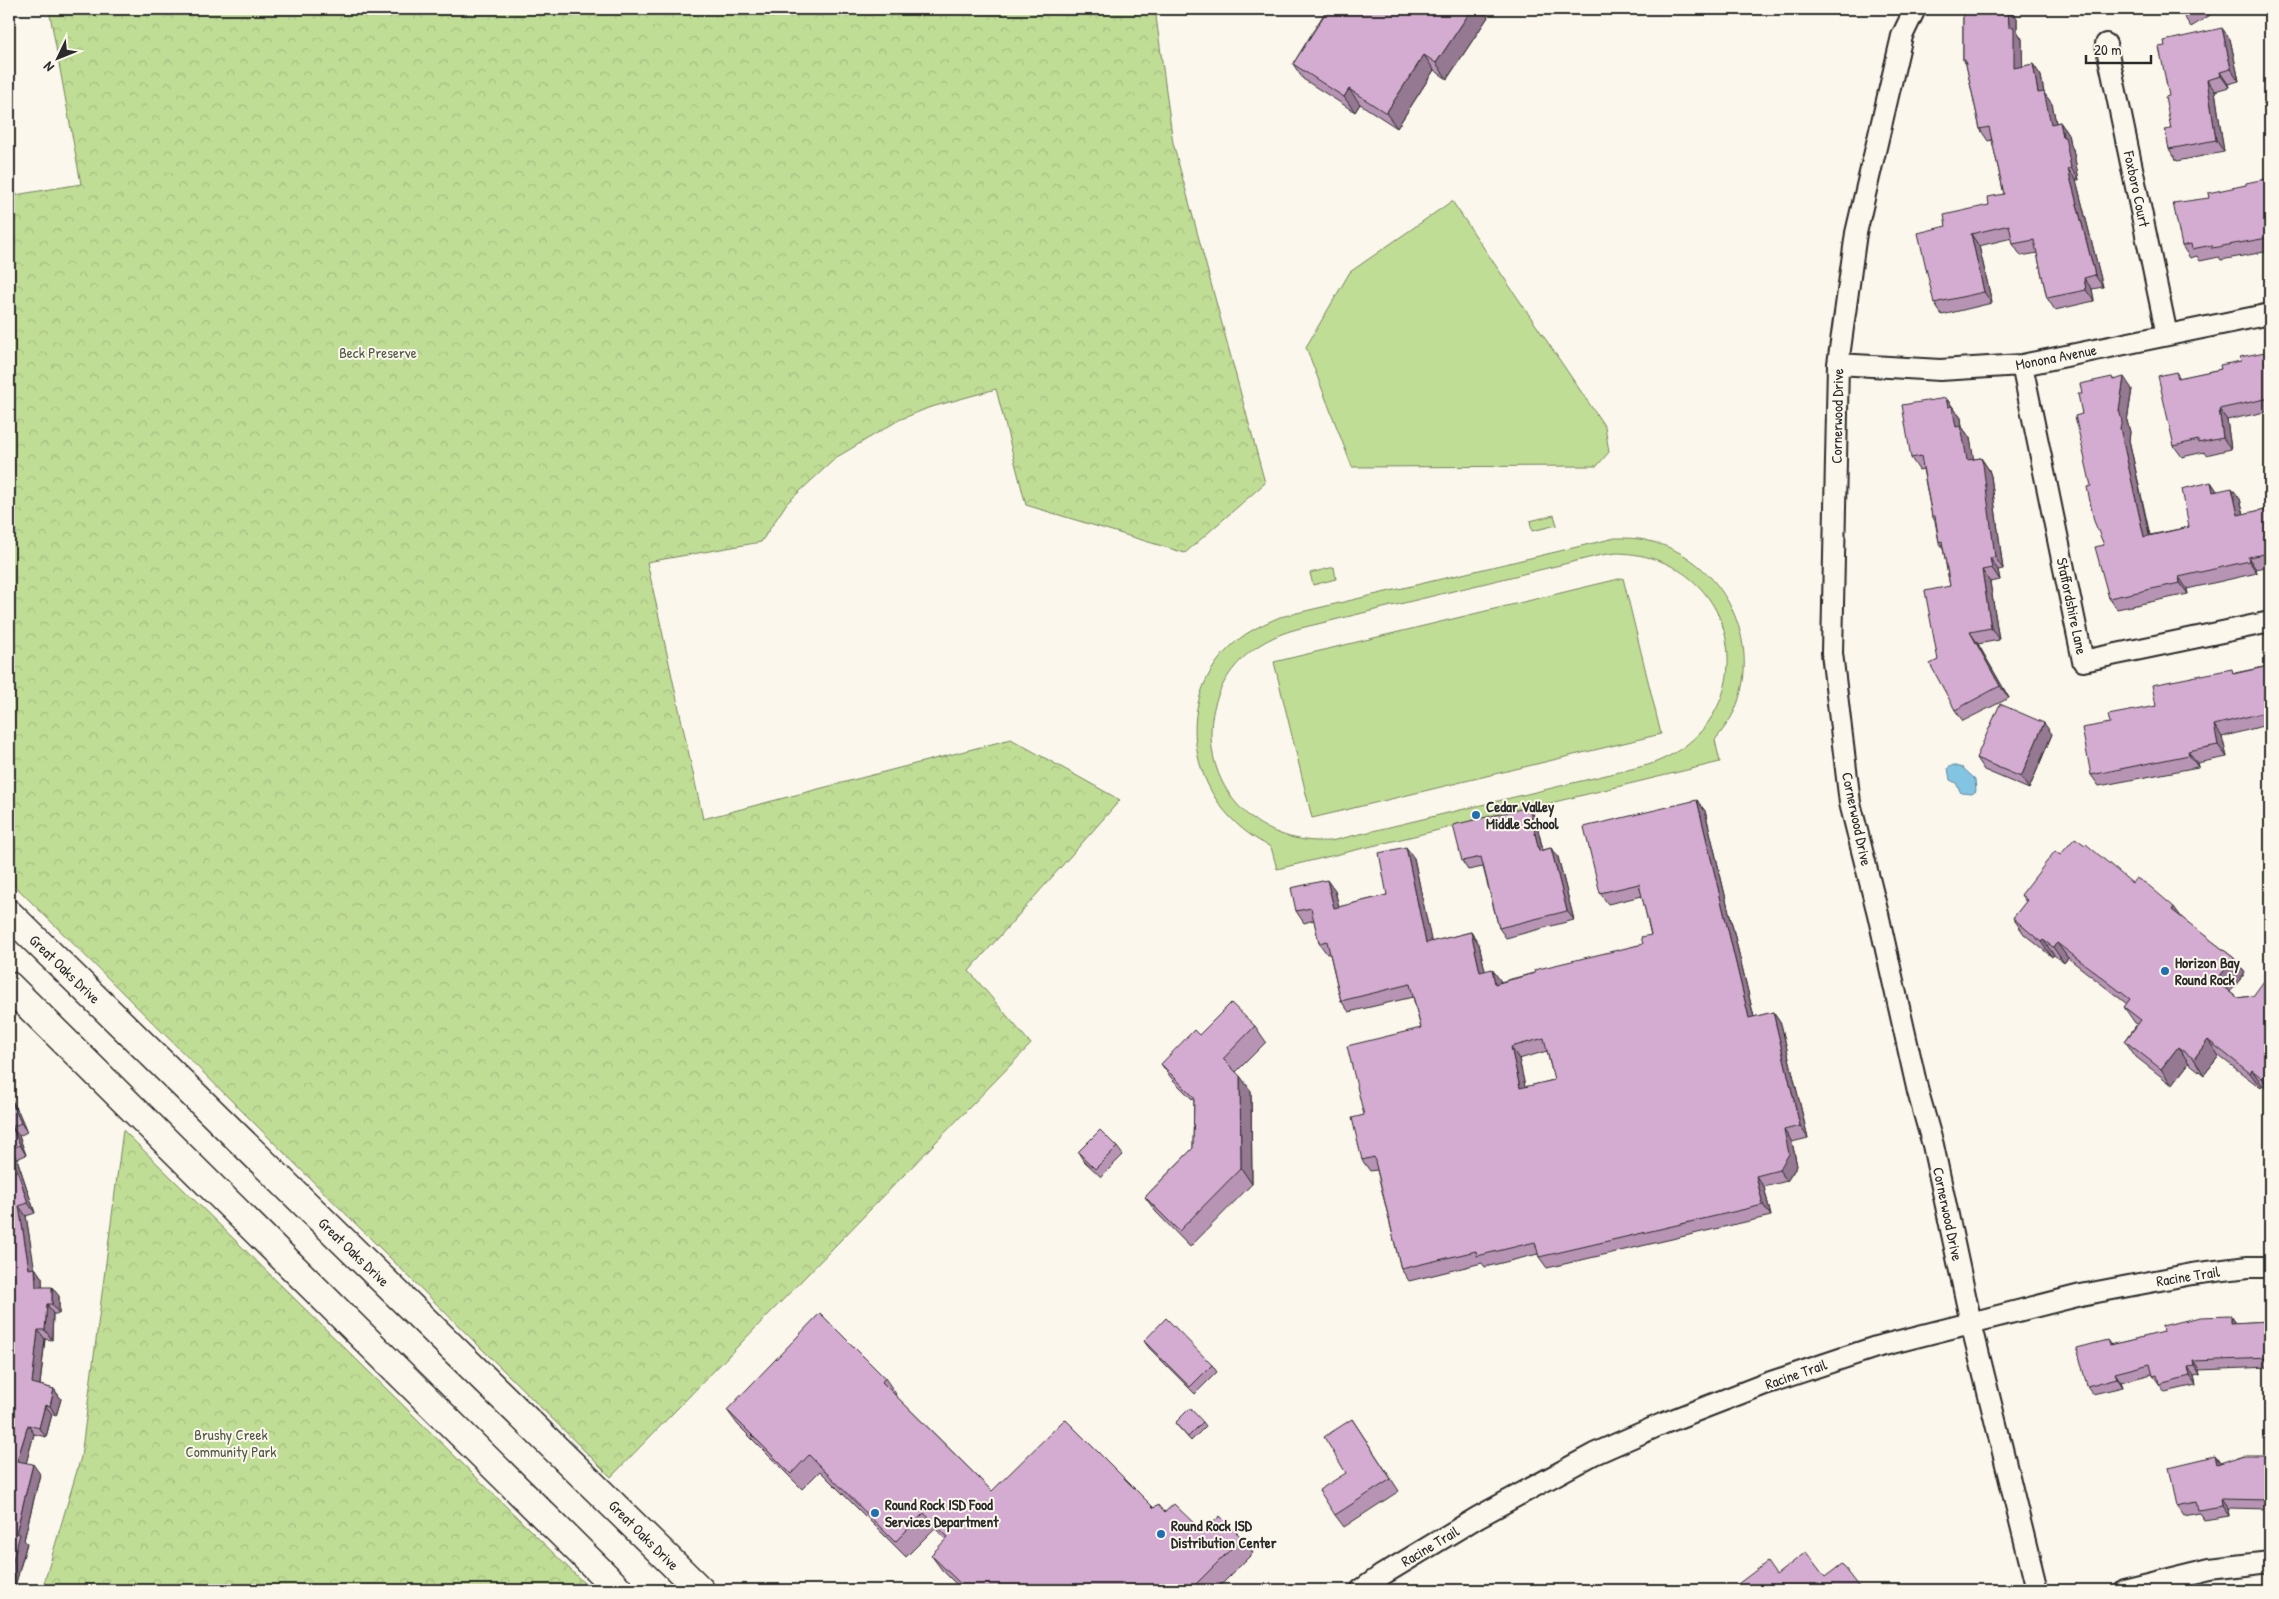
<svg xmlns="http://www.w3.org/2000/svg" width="2279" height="1599" font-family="'Patrick Hand',sans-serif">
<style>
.grass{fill:#c0dd95;stroke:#768460;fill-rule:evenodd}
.forest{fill:url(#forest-crowns);stroke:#768460}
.water{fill:#83c4e3;stroke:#608799}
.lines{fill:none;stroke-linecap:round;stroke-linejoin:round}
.street-casing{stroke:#2b2b2b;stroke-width:24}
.secondary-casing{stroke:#2b2b2b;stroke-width:31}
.street{stroke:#fbf7ec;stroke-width:20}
.secondary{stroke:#fbf7ec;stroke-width:28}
.wall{fill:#b794b4;stroke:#2b2b2b;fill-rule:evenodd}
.shaded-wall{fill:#957892;stroke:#2b2b2b}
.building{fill:#d5acd1;stroke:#2b2b2b;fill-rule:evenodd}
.poi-dot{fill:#1f6fb2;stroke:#fbf7ec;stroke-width:2}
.labels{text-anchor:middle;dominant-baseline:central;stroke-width:4;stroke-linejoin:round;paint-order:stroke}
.street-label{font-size:15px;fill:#2b2b2b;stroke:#fbf7ec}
.park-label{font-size:15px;fill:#505846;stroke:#fbf7ec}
.poi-label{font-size:15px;font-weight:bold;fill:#2b2b2b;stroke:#fbf7ec;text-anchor:start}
</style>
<defs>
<pattern id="forest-crowns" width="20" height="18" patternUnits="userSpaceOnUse" patternTransform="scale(1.25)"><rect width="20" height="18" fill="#c0dd95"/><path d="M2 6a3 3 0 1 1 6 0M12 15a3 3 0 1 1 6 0" fill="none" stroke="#a5be81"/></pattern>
</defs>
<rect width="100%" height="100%" fill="#fbf7ec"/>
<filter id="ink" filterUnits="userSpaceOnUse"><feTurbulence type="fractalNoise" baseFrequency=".02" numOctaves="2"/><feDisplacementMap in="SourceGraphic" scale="10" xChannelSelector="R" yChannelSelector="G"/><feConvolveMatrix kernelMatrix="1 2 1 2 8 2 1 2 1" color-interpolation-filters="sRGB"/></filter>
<g filter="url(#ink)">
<!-- grass -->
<path class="grass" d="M1452,201L1605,427L1609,452L1597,466L1352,467L1306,347L1350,272Z
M1554,515L1557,525L1532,531L1530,521Z
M1615,538C1627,538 1638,538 1649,541C1723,558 1765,643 1734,712C1729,722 1722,731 1715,740L1720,762L1277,869L1271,847C1186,807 1165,690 1246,634C1257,627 1268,622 1280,617ZM1617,553C1747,556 1770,724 1648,765L1331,841C1193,848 1164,664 1297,629L1601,555Z
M1334,567L1336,579L1313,585L1310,573Z
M1623,578L1661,734L1312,818L1274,662Z"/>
<!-- forest -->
<path class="forest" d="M49,9H1155L1173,143L1265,483L1185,553L1026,505L996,389L928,408L899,420L837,457L787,503L761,542L647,562L703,819L1011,739L1120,800L969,971L1031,1044L611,1477L9,880V196L81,184Z
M123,1130L591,1590H42L81,1457Z"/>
<!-- water -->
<path class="water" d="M1953,765L1963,768L1975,779L1976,791L1972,794L1961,793L1956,783L1950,780L1948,768Z"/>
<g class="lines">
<defs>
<path id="street" d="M1915,9L1902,36L1856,233L1838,364L1832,653L1850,803L1878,914L1918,1092L1933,1145L1971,1323L2037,1590
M2106,44L2167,335
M1838,364L1940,370L2022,365L2270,314
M2022,365L2083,661L2270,622
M1361,1590L1382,1575L1478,1517L1594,1454L1662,1424L1765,1384L1876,1347L2081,1295L2192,1274L2248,1267H2270
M2124,1590L2210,1569L2270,1562"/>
<path id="secondary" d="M9,914L700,1590
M9,986L619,1590"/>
</defs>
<!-- street casing -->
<use href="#street" class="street-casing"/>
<!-- secondary casing -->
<use href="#secondary" class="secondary-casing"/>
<!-- street -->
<use href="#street" class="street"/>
<!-- secondary -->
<use href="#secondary" class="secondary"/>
</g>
<!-- wall -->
<path class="wall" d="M1327,9H1482L1488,17L1447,79L1434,70L1397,128L1360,104L1355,112L1303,79L1293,64Z
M1963,9H2010L2017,18V31L2022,39V67L2033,64L2041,76L2044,93L2052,104L2056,123L2060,122L2068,134L2070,145L2073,149L2079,180H2076L2103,287L2092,289L2094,301L2055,310L2047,298L2037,253L2021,256L2013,244L2012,238L1979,246L1992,303L1942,315L1934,303L1946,226L1989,205L2004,194L1992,140L1988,141L1980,129L1966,64L1963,60Z
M2179,9H2220L2191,27Z
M2230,39L2239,81L2228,84L2229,87L2215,91L2224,152L2177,161L2169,149L2171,129L2169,96Z
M2270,178V251L2221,260L2219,257L2200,261L2197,256L2190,258L2182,246L2209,198L2246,185Z
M2270,351V411L2227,420L2231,449L2206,455L2204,452L2182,457L2174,446L2176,372L2180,378L2221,369Z
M2114,379L2132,389L2127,421L2130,432L2129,440L2150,535L2189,527L2211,482L2217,491L2240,499L2244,514L2270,508V566L2256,569L2257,573L2187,589L2188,594L2117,609L2109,598L2104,545L2091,486L2082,414V394Z
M1946,398L1961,418L1962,427L1970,438L1973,459L1981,458L1989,470L1991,476L2003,569L1998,570L2000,580L1990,582L1999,640L1978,644L2009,698L1963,721L1955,710L1938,660L1950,586L1943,548L1939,542L1935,521L1932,516L1923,469L1919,470L1911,458Z
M2270,662V724L2222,737L2227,757L2197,763L2198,767L2099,786L2091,775L2110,723L2156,706L2235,673L2269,666Z
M2052,734L2029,789L1984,770L1976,758Z
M1697,800L1705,811L1754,1017L1773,1012L1781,1024L1808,1138L1792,1142L1797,1166L1787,1181L1764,1187L1771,1216L1547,1268L1539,1257L1538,1254L1485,1267L1482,1263L1409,1281L1401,1269L1377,1170L1370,1171L1362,1160L1364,1115L1421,1028L1413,997L1349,1012L1341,1001L1330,954H1327L1319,943L1314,920L1304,923L1296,911L1335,891L1339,907L1387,895L1414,858L1431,942L1471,932L1479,944L1485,971L1500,980V982L1643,944L1651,935L1642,896L1608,904L1600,893ZM1547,1051L1554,1080L1525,1087L1519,1059Z
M1535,817L1543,850L1551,848L1558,857L1574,920L1506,938L1499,928L1483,867L1468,870L1462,861Z
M2060,855L2132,883L2183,919L2234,958L2245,973L2230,992L2237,998L2253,996L2270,986V1091L2263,1086L2261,1088L2219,1056L2204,1075L2189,1063L2172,1085L2136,1057L2125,1041L2137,1024L2135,1023L2124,1007L2127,1004L2068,958L2064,963L2054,955L2052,957L2024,934L2013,918L2026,902L2021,895Z
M1255,1026L1266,1042L1236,1072L1251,1091L1252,1184L1190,1247L1156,1212L1145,1197L1193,1148L1194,1101L1172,1079L1161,1064Z
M9,1095L19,1113L27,1132L19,1136L26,1155L17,1159L35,1213L26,1216L34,1269L35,1268L42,1278V1287L59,1296V1314H53L52,1340L45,1339L40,1385L54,1389L61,1399L56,1416L52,1414L46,1437L34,1434L26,1463L40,1474L24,1540L27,1543L14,1590Z
M1117,1147L1123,1155L1101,1177L1083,1160L1078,1152Z
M2270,1315V1369V1367L2199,1370L2200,1375L2194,1376L2196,1385L2165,1392L2152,1374L2121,1382L2123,1387L2093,1394L2087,1386L2108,1340L2112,1345L2231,1316L2236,1323L2269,1321Z
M1144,1341L1212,1365L1217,1372L1195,1394L1149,1348Z
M885,1378L896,1394L895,1395L992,1491L1154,1508L1165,1512L1203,1532L1242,1538L1253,1553L1216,1590H962L942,1570L931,1555L946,1540L935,1528L906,1557L820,1471L802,1489L738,1425L727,1410Z
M1352,1419L1399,1491L1344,1527L1335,1515L1346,1473Z
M1203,1422L1206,1426L1191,1441L1175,1423Z
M2270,1455V1510L2228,1509L2229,1516L2204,1520L2199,1513L2184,1516L2177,1506L2215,1456L2220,1463Z"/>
<!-- shaded-wall -->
<path class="shaded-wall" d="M1472,9H1482L1488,17L1447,79L1436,63Z
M2008,9H2010L2017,18V31L2022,39L2023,80L2014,68L2009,27Z
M2222,28L2230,39L2239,81L2231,69Z
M1424,55L1434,70L1397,128L1386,113Z
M2033,64L2041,76L2044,93L2052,104L2059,136L2051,124L2038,93Z
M2220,72L2228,84L2229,87L2221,76Z
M2207,80L2215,91L2224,152L2216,140Z
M1349,89L1360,104L1355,112L1344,97Z
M2060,122L2068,134L2070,145L2073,149L2079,180L2071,168L2063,137Z
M2068,169L2076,180L2103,287L2095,275Z
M2266,230L2270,237V243L2267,238Z
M1971,234L1979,246L1992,303L1984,292Z
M2084,278L2092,289L2094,301L2086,290Z
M2124,377L2132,389L2127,421L2130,432L2129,440L2152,548L2144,537L2120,428L2119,410Z
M1946,398L1961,418L1962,427L1970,438L1976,472L1967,460L1956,427L1948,407Z
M2219,409L2227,420L2231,449L2223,438Z
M1981,458L1989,470L1991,476L2003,569L1995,557Z
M2211,482L2219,494L2213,492Z
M2232,488L2240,499L2247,527L2238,515Z
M2248,557L2256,569L2257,573L2249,561Z
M1990,558L1998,570L2000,580L1992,568Z
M1982,570L1990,582L1999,640L1991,628Z
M2179,577L2187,589L2188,594L2180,583Z
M1970,632L1978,644L2009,698L2000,686Z
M2044,723L2052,734L2029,789L2021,777Z
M2214,725L2222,737L2227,757L2218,745Z
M2188,751L2197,763L2198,767L2189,755Z
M1697,800L1705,811L1757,1030L1749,1018Z
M1529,807L1535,817L1545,860L1539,851Z
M1406,847L1414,858L1434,954L1426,943Z
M1551,848L1558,857L1574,920L1567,911Z
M1327,880L1335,891L1342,919L1334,908Z
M2174,907L2185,922L2172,910Z
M1471,932L1479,944L1488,983L1480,972Z
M2043,940L2054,955L2052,957L2041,942Z
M2057,943L2068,958L2064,963L2053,947Z
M2234,958L2245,973L2227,996L2216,981Z
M1492,969L1500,980L1503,995L1495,984Z
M1773,1012L1781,1024L1808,1138L1800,1126Z
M2208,1040L2219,1056L2204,1075L2194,1059Z
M1511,1047L1519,1059L1528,1100L1520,1088Z
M2178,1047L2189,1063L2172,1085L2161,1069Z
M2252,1070L2263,1086L2261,1088L2250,1073Z
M2265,1074L2270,1081V1090L2262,1078Z
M1240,1076L1251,1091L1252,1184L1241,1168Z
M9,1095L19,1113L27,1132L21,1123L9,1097Z
M12,1127L19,1136L26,1155L20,1145Z
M1784,1130L1792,1142L1797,1166L1787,1181L1779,1170Z
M10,1149L17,1159L35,1213L28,1203Z
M1756,1176L1764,1187L1771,1216L1763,1205Z
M19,1206L26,1216L36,1277L35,1268L42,1278L43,1297L36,1287L29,1269Z
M52,1287L59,1296V1314L52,1304Z
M47,1304L53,1314L52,1340L45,1330Z
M2231,1316L2237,1325L2231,1323Z
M38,1330L45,1339L39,1393L32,1383Z
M2193,1361L2199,1370L2200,1375L2194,1366Z
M2188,1367L2194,1376L2196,1385L2190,1376Z
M2115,1373L2121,1382L2123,1387L2117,1378Z
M54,1389L61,1399L56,1416L50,1406Z
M45,1405L52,1414L46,1437L39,1428Z
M28,1425L34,1434L24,1471L17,1461Z
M2215,1456L2222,1466L2217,1464Z
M33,1464L40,1474L24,1540L27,1543L14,1590H9V1575L16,1533Z
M2221,1499L2228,1509L2229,1516L2222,1506Z"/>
<!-- building -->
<path class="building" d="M1328,9H1472L1436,63L1424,55L1386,113L1349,89L1344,97L1293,64Z
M1963,9H2008L2009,27H2014V68L2033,64L2038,93L2044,92L2051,124L2060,122L2063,137H2065L2071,168L2068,169L2095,275L2084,278L2086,290L2047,298L2034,240L2013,244L2009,225L1971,234L1984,292L1934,303L1918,233L1946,226L1944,215L1989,205L1988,197L2004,194L1989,127L1980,129L1965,60H1963Z
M2179,9H2193L2183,15Z
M2222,28L2231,69L2220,72L2221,76L2207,80L2216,140L2169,149L2165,130L2171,129L2165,97L2169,96L2159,47L2165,46L2164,41Z
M2270,178V230H2266L2267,238L2212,248V245L2192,249L2191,244L2182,246L2173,203L2209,198L2208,193L2246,185V183Z
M2270,351V398L2219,409L2223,438L2198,443V440L2174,446L2158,376L2176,372L2178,378L2221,369L2220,365L2241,361L2240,357Z
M2112,377L2113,380L2124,377L2119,410L2122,421L2120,428L2144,537L2189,527L2182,489L2211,482L2213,492L2232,488L2238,515L2270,508V553L2248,557L2249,561L2179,577L2180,583L2109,598L2095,547L2104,545L2094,521L2087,487L2091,486L2075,416L2082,414L2078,394H2082L2080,384Z
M1946,398L1948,407L1952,406L1956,427L1961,426L1967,460L1981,458L1983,464L1995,557L1990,558L1992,568L1982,570L1991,628L1970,632L2000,686L1955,710L1930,664L1938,660L1925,591L1950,586L1942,541L1939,542L1935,516H1932L1921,456L1911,458L1902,405Z
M2268,662H2270V711L2214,725L2218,745L2188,751L2189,755L2091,775L2082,728L2110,723L2108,715L2156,706L2152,685L2232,669L2233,674L2269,666Z
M2000,704L2044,723L2021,777L1976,758Z
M1697,800L1749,1018L1773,1012L1800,1126L1784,1130L1789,1154L1779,1170L1756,1176L1763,1205L1539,1257L1535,1242L1477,1256L1476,1251L1401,1269L1374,1157L1362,1160L1352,1118L1364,1115L1347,1046L1421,1028L1410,984L1341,1001L1327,941L1319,943L1311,908L1296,911L1291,888L1327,880L1334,908L1387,895L1379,853L1406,847L1426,943L1471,932L1480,972L1492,969L1495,984L1535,973L1534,970L1643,944L1641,937L1651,935L1639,884L1600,893L1584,827ZM1544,1038L1554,1080L1520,1088L1511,1047Z
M1529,807L1539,851L1551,848L1567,911L1499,928L1481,857L1462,861L1453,825Z
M2075,838L2085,845L2086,844L2132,883L2136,878L2147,884L2174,907L2172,910L2234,958L2216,981L2237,998L2253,996L2264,981L2270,986V1078L2265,1074L2262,1078L2252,1070L2250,1073L2208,1040L2194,1059L2178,1047L2161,1069L2125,1041L2141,1020L2124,1007L2130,999L2057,943L2053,947L2043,940L2041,942L2013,918L2027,900L2021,895L2055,851L2060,855Z
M1231,1003L1255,1026L1223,1059L1240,1076L1241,1168L1179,1231L1145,1197L1193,1148L1194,1097L1161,1064L1194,1030L1199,1035Z
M9,1097L12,1103L21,1123L12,1127L20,1145L10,1149L28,1203L19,1206L29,1269L35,1268L36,1287H52V1304H47L45,1330H38L32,1383L54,1389L50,1406L45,1405L39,1428L28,1425L17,1461L33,1464L16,1533L20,1534L9,1575Z
M1100,1130L1117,1147L1095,1169L1078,1152Z
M820,1313L885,1378L882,1382L992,1491L1065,1419L1154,1508L1158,1504L1165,1512L1174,1504L1203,1532L1220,1516L1242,1538L1190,1590H967L931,1555L948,1537L924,1513L895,1542L809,1455L791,1474L727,1410Z
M2269,1315H2270V1368V1358L2193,1361L2194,1366L2188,1367L2190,1376L2159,1384L2157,1375L2153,1376L2150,1364L2115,1373L2117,1378L2087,1386L2077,1348L2108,1340L2110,1345L2128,1341L2163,1332L2162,1326L2200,1317L2231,1316V1323L2269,1321Z
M1166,1318L1212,1365L1190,1387L1144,1341Z
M1190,1408L1203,1422L1188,1437L1175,1423Z
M1352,1419L1391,1479L1335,1515L1319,1490L1346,1473L1324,1437Z
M2244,1455H2270V1500L2221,1499L2222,1506L2198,1510L2196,1502L2177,1506L2169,1467L2215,1456L2217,1464Z
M1806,1552L1825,1577L1842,1564L1862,1590H1730L1767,1562L1776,1575Z"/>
</g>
<!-- markers -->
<g class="poi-dot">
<circle cx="1476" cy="815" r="5"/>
<circle cx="2165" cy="971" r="5"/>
<circle cx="875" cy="1513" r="5"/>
<circle cx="1161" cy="1534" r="5"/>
</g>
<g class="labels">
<!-- street labels -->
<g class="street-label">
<text transform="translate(2137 189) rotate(78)">Foxboro Court</text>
<text transform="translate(2056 357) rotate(-11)">Monona Avenue</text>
<text transform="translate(1837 416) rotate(-89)">Cornerwood Drive</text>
<text transform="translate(2072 606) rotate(78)">Staffordshire Lane</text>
<text transform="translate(1857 819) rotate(78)">Cornerwood Drive</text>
<text transform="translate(65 969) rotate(44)">Great Oaks Drive</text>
<text transform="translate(1948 1214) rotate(78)">Cornerwood Drive</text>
<text transform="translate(354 1252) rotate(44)">Great Oaks Drive</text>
<text transform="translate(2188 1276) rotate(-9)">Racine Trail</text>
<text transform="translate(1796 1374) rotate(-19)">Racine Trail</text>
<text transform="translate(644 1535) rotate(45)">Great Oaks Drive</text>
<text transform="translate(1430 1546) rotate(-31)">Racine Trail</text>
</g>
<!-- park labels -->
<g class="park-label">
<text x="378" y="352">Beck Preserve</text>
<text x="231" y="1434">Brushy Creek<tspan x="231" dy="17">Community Park</tspan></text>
</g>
<!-- poi labels -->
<g class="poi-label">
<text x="1486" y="806">Cedar Valley<tspan x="1486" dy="17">Middle School</tspan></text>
<text x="2175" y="962">Horizon Bay<tspan x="2175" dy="17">Round Rock</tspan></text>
<text x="885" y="1504">Round Rock ISD Food<tspan x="885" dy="17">Services Department</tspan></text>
<text x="1171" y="1525">Round Rock ISD<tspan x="1171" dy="17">Distribution Center</tspan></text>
</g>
</g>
<!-- margin -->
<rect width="2279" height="1599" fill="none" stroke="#fbf7ec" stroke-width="30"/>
<rect x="15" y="15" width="2249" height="1569" fill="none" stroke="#2b2b2b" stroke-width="2" filter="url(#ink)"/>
<!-- north arrow -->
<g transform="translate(58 58) rotate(227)" stroke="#fbf7ec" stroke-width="4" paint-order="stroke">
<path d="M0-4L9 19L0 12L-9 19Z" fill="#2b2b2b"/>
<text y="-8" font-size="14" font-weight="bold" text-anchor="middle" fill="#2b2b2b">N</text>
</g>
<!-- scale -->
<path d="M2086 55v8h65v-8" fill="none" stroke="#2b2b2b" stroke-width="2.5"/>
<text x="2094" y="55" font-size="15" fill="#2b2b2b" stroke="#fbf7ec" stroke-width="4" paint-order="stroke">20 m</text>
</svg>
